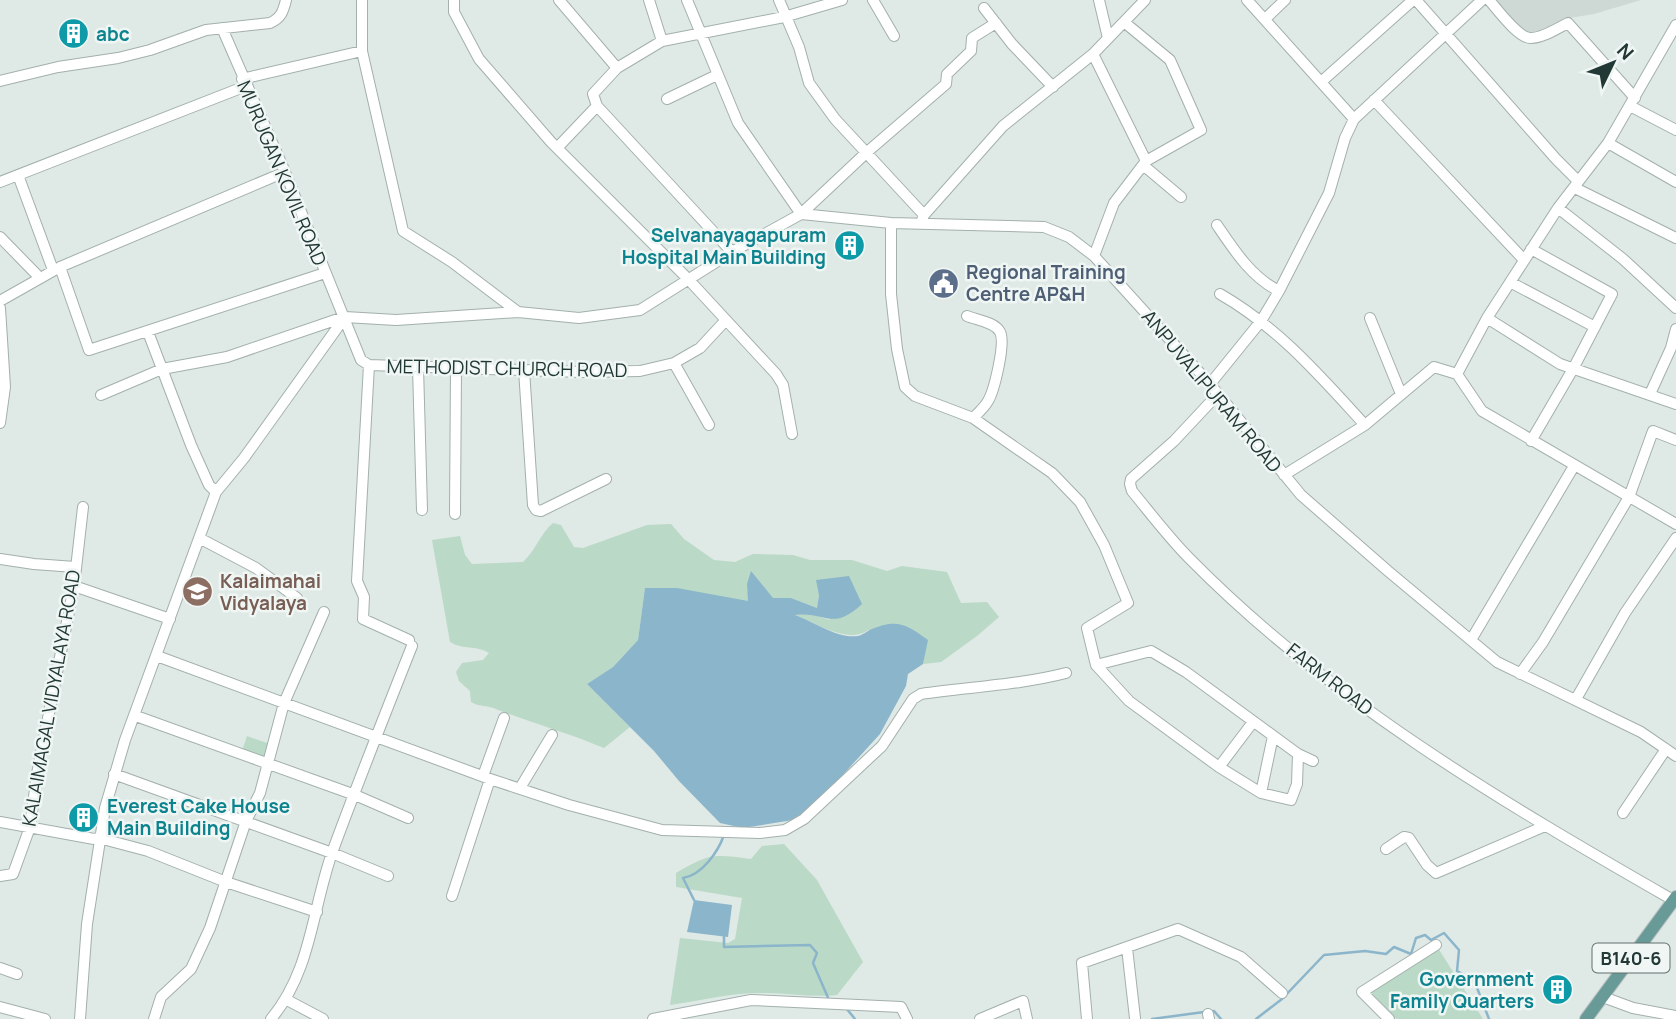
<svg xmlns="http://www.w3.org/2000/svg" width="1676" height="1019" font-family="Manrope,sans-serif">
<style>
.built{fill:#ced9d6}
.green{fill:#bad9c7}
.water{fill:#8bb5ca}
.lines{fill:none;stroke-linecap:round;stroke-linejoin:round}
.stream{stroke:#8bb5ca;stroke-width:2.5}
.minor-casing{stroke:#a3b0ad;stroke-width:12}
.major-casing{stroke:#bdc3c2;stroke-width:14}
.minor{stroke:#fff;stroke-width:10}
.major{stroke:#689b97;stroke-width:12}
.labels{text-anchor:middle;dominant-baseline:central;stroke-width:5;stroke-linejoin:round;paint-order:stroke}
.shield{fill:#eff6f4;stroke:#60716e;stroke-width:2}
.shield-label{font-size:18px;font-weight:bold;fill:#223835}
.culture-label{font-size:19px;font-weight:bold;fill:#0d838f;stroke:#eff6f4;text-anchor:start}
.street-label{font-size:19px;fill:#223835;stroke:#eff6f4}
.service-label{font-size:19px;font-weight:bold;fill:#4e5e75;stroke:#eff6f4;text-anchor:start}
.education-label{font-size:19px;font-weight:bold;fill:#785e54;stroke:#eff6f4;text-anchor:start}
</style>
<rect width="100%" height="100%" fill="#dfe9e6"/>
<!-- built -->
<path class="built" d="M1495,0H1641L1594,14L1569,18L1548,29L1524,33Z"/>
<!-- green -->
<path class="green" d="M553,523L561,525L574,547L583,548L647,525L671,524L684,539L714,560L735,562L753,554L793,555L810,560H852L887,571L902,566L947,572L961,603L987,602L999,617L977,636L941,662L923,664L927,640L868,630C848,645 814,622 793,614H811L830,620L819,595L817,608L791,598H773L747,584L749,602L645,588L638,640L613,667L587,684L630,727L604,748C568,733 532,723 496,709C487,705 479,707 471,702L470,691L459,681L456,672L462,663L483,660L489,653C476,645 463,650 450,642L432,540L460,536L465,555L472,564L523,562C536,550 540,534 553,523Z
M247,736L270,744L265,759L242,751Z
M784,844L817,880L863,962L837,995C811,998 785,992 759,993C730,993 699,1001 670,1005L680,938L728,943L735,939L742,898L676,887V873C710,853 713,854 751,859L762,846Z
M1438,948L1483,1019H1396L1371,992Z"/>
<!-- water -->
<path class="water" d="M751,571L773,598H791L817,608L819,595L816,580L849,576L862,604C832,632 826,611 795,615C814,622 838,639 858,636C863,635 867,631 872,629C898,618 907,625 928,640L923,664L908,674L906,686L880,734L819,801L799,819L743,828L720,823L679,781L654,751L587,684L613,667L638,640L645,588H677L748,601L747,584Z
M694,900L732,905L728,937L687,932Z"/>
<g class="lines">
<!-- stream -->
<path class="stream" d="M694,900L683,878C702,875 718,852 724,835
M724,933V947L810,945L817,953L813,963L829,1000
M846,1008L855,1019
M1211,1012L1214,1011L1221,1019
M1152,1019L1204,1012
M1256,1019L1282,999L1324,955L1365,951L1386,954L1394,947L1411,954L1416,938L1425,935L1431,940L1444,933L1459,950L1457,971L1474,980L1489,1019"/>
<defs>
<path id="minor" d="M362,0V51L403,231L452,262L518,312
M454,0V12L479,59L551,142L689,280L776,374L783,385L792,434
M559,0L617,68
M649,0L662,41
M687,0L738,123L801,214L866,153L946,84L947,74L971,51L972,38L996,23
M779,0L799,47L809,83L835,119L924,215
M873,0L894,36
M1099,0L1108,38
M1247,0L1354,119
M1416,0L1556,159L1578,181
M1489,0C1497,9 1519,39 1531,38C1543,38 1558,28 1568,23L1635,98
M984,8L1012,44L1053,87
M1265,19L1285,0
M222,28L285,172L361,360L369,365L582,372L640,371L674,363L700,348L726,320
M1093,54L1146,161
M242,79L362,51
M0,81L58,67L118,58L150,50L206,30L270,23C281,18 283,12 286,0
M1321,82L1413,0
M667,99L717,75
M1374,100L1524,260
M1630,106L1676,130
M1608,143L1676,182
M557,148L597,106
M1143,165L1181,197
M18,175L53,270
M0,182L246,86
M1575,188L1676,238
M1558,208L1623,259L1676,308
M891,223V294L897,349L905,387L915,396L973,418L1052,473L1080,502L1104,545L1128,603L1087,628L1096,665L1151,651L1186,672L1298,754L1313,761
M921,223L924,215L1003,126L1093,54L1145,0
M1217,225C1234,250 1251,277 1279,291
M0,237L39,277
M1531,249L1612,294L1573,369L1531,441
M732,252L597,106L593,94L617,68L662,41L784,17L842,0
M1094,256L1114,203L1146,161L1201,130L1170,60L1124,22
M60,267L89,350L325,273
M1510,282L1595,327
M1220,294C1279,328 1319,375 1365,425
M0,301L60,267L285,172
M0,308L5,387L0,423
M967,316C977,320 995,322 1000,332C1006,343 994,391 988,401C984,408 978,413 973,418
M1370,318L1401,394
M1487,318L1560,364L1676,404
M148,332L191,445L209,485L216,492
M674,363L709,425
M369,365L357,581L364,597L363,619L409,640
M418,367L422,510
M524,370L533,505L536,510L541,511L606,479
M1457,374L1487,318L1558,208L1608,143L1676,25
M1210,384L1261,321L1279,291L1329,193L1345,138L1354,119L1482,0
M1218,394L1174,441L1131,479L1130,484L1132,491C1151,514 1169,538 1190,559C1330,701 1502,802 1673,900
M1650,394L1671,348L1676,329
M101,395L162,369L227,357L344,317
M1284,475L1365,425L1434,367L1457,374L1482,411L1676,524
M455,514L456,367
M201,539L256,568L297,598
M0,559L34,564L75,567
M74,586L170,619
M1471,640L1574,466
M157,656L490,779L569,805L662,830L760,833L785,830L804,819L882,746L913,699L921,694C969,687 1019,685 1066,673
M1096,665L1129,701L1219,767
M1520,674L1543,642L1629,497L1653,431L1676,440
M1576,699L1625,613L1676,538
M136,716L355,795L408,818
M1253,722L1219,767L1261,793
M1273,736L1261,793L1291,800L1297,784L1298,754
M114,774L332,853L388,876
M483,776L504,718
M520,788L552,735
M1623,813L1666,749
M0,822L94,839L99,838L148,851L226,882L317,912
M1386,849L1404,837L1409,838L1427,865L1436,873L1545,826
M0,876L13,874L30,827L37,774L74,586L83,507
M452,896L490,779
M1127,948L1135,1018
M0,968L17,974
M1603,997L1633,1008L1676,1016
M287,1000L323,1019
M0,1007L45,1019
M1208,1014L1209,1019
M80,1019L87,924L105,808L125,740L216,492L244,458L345,317L396,320L518,312L579,318L640,310L732,252L801,214L891,223L1044,227L1069,237L1094,256L1210,384L1301,495L1388,571L1497,662L1641,732L1676,756
M154,1019L161,997L191,969L210,928L246,821L260,793L284,703L324,612
M271,1019C312,970 312,908 333,850C358,782 385,714 412,646
M653,1019L751,1000L901,1007L907,1019
M980,1019L1023,1001L1027,1019
M1087,1019L1082,963L1178,929L1241,957L1282,993
M1389,1019L1362,992L1436,945"/>
<path id="major" d="M1586,1019L1676,897"/>
</defs>
<!-- minor casing -->
<use href="#minor" class="minor-casing"/>
<!-- major casing -->
<use href="#major" class="major-casing"/>
<!-- minor -->
<use href="#minor" class="minor"/>
<!-- major -->
<use href="#major" class="major"/>
</g>
<!-- icons -->
<defs>
<symbol id="building-disc" viewBox="-11 -11 22 22"><circle r="9.5" fill="#0f9aa8" stroke="#eff6f4"/><path d="M-4-6H4V6H1V3H-1V6H-4ZM-2.5-4.3h1.7v1.8h-1.7ZM.8-4.3h1.7v1.8H.8ZM-2.5-1h1.7V.8h-1.7ZM.8-1h1.7V.8H.8Z" fill="#fff"/></symbol>
<symbol id="civic-disc" viewBox="-11 -11 22 22"><circle r="9.5" fill="#5c6f8a" stroke="#eff6f4"/><path d="M-.6-6.5H3V-4.5H.6V-3L4-1V1h2V6H-6V1h2V-1L-.6-3ZM-1.2 2.5V6h2.4V2.5Z" fill="#fff"/></symbol>
<symbol id="school-disc" viewBox="-11 -11 22 22"><circle r="9.5" fill="#8d6e63" stroke="#eff6f4"/><path d="M0-5L7-2L0 1L-7-2ZM-4 1L0 2.5L4 1V4Q0 6-4 4Z" fill="#fff"/></symbol>
</defs>
<g fill-rule="evenodd">
<use href="#building-disc" x="56" y="16" width="35" height="35"/>
<use href="#building-disc" x="832" y="228" width="35" height="35"/>
<use href="#civic-disc" x="926" y="266" width="35" height="35"/>
<use href="#school-disc" x="180" y="574" width="35" height="35"/>
<use href="#building-disc" x="66" y="800" width="35" height="35"/>
<use href="#building-disc" x="1540" y="972" width="35" height="35"/>
</g>
<g class="labels">
<!-- shield labels -->
<rect class="shield" x="1592.5" y="943.5" width="77" height="29" rx="5"/>
<g class="shield-label">
<text x="1631" y="958">B140-6</text>
</g>
<!-- culture labels -->
<g class="culture-label">
<text x="96" y="34">abc</text>
<text x="826" y="235" text-anchor="end">Selvanayagapuram<tspan x="826" dy="22">Hospital Main Building</tspan></text>
<text x="107" y="806">Everest Cake House<tspan x="107" dy="22">Main Building</tspan></text>
<text x="1534" y="979" text-anchor="end">Government<tspan x="1534" dy="22">Family Quarters</tspan></text>
</g>
<!-- street labels -->
<g class="street-label">
<text transform="translate(282 173) rotate(67)">MURUGAN KOVIL ROAD</text>
<text transform="translate(507 368) rotate(1)">METHODIST CHURCH ROAD</text>
<text transform="translate(1212 391) rotate(50)">ANPUVALIPURAM ROAD</text>
<text transform="translate(1330 679) rotate(38)">FARM ROAD</text>
<text transform="translate(51 698) rotate(-80)">KALAIMAGAL VIDYALAYA ROAD</text>
</g>
<!-- service labels -->
<g class="service-label">
<text x="966" y="272">Regional Training<tspan x="966" dy="22">Centre AP&amp;H</tspan></text>
</g>
<!-- education labels -->
<g class="education-label">
<text x="220" y="581">Kalaimahai<tspan x="220" dy="22">Vidyalaya</tspan></text>
</g>
</g>
<!-- north arrow -->
<g transform="translate(1613 63) rotate(47)" stroke="#eff6f4" stroke-width="5" paint-order="stroke">
<path d="M0-5L12 26L0 18L-12 26Z" fill="#223835"/>
<text y="-10" font-size="19" font-weight="bold" text-anchor="middle" fill="#223835">N</text>
</g>
</svg>
